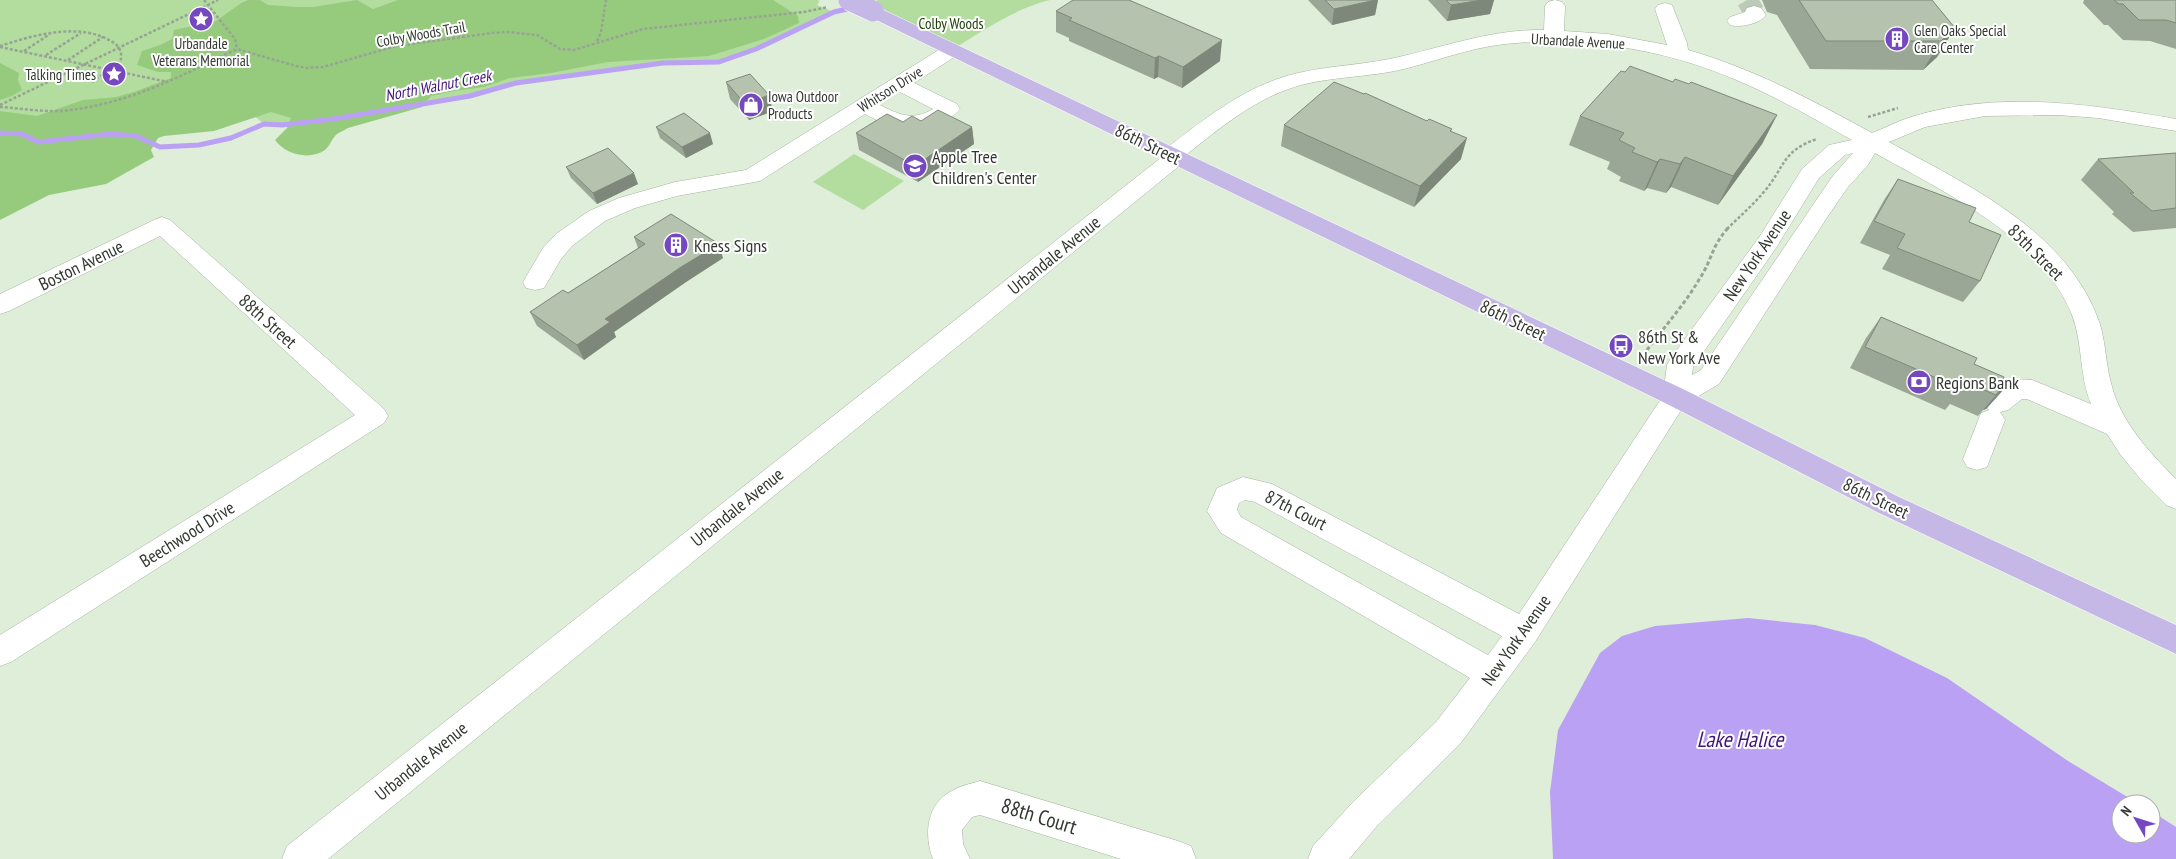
<svg xmlns="http://www.w3.org/2000/svg" width="2176" height="859" font-family="'PT Sans Narrow',sans-serif">
<style>
.green{fill:#b2dd9e}
.forest{fill:#96cb7d}
.water{fill:#baa1f4}
.lines{fill:none;stroke-linecap:round;stroke-linejoin:round}
.stream{stroke:#baa1f4;stroke-width:5}
.minor-tunnel{stroke:#bccab7;stroke-width:21;stroke-dasharray:21 11;stroke-linecap:butt}
.minor-casing{stroke:#a6b3a0;stroke-width:1}
.major-casing{stroke:#fff;stroke-width:1}
.path-far1{stroke:#98a394;stroke-width:2.5;stroke-dasharray:3 2;stroke-linecap:butt}
.path{stroke:#98a394;stroke-width:3;stroke-dasharray:4 2.5;stroke-linecap:butt}
.minor{fill:#fff;fill-rule:evenodd}
.major{fill:#c6b8e6;fill-rule:evenodd}
.major-bridge-casing{stroke:#fff;stroke-width:22;stroke-linecap:butt}
.major-bridge{stroke:#c6b8e6;stroke-width:21}
.wall{fill:#9ba796}
.shaded-wall{fill:#7e887a}
.building{fill:#b4c2ae;stroke:#7e887a}
.labels{text-anchor:middle;dominant-baseline:central;stroke-width:4;stroke-linejoin:round;paint-order:stroke}
.far-park-label{font-size:15px;fill:#1a3b03;stroke:#fff}
.far-poi-label{font-size:15px;fill:#323830;stroke:#fff;text-anchor:start}
.far-street-label{font-size:15px;fill:#323830;stroke:#fff}
.far-water-label{font-size:16px;font-style:italic;fill:#411777;stroke:#fff}
.street-label{font-size:18px;fill:#323830;stroke:#fff}
.poi-label{font-size:18px;fill:#323830;stroke:#fff;text-anchor:start}
.near-street-label{font-size:21px;fill:#323830;stroke:#fff}
.near-water-label{font-size:22px;font-style:italic;fill:#411777;stroke:#fff}
</style>
<rect width="100%" height="100%" fill="#dfeed9"/>
<!-- green -->
<path class="green" d="M0,0H817L820,1L817,5L834,12L756,49L719,62L663,63L516,83L470,96L282,125L264,124L236,101L0,209Z
M849,0H1050C1016,8 982,31 952,50Z
M854,154L904,181L863,210L813,182Z"/>
<!-- forest -->
<path class="forest" d="M248,0H260L268,5L297,7H313L357,0L373,9L398,0H773L798,16L799,23L764,39L709,56L608,62L551,73L510,78L484,87L454,91L431,96L422,107L348,128C345,130 340,132 337,134C332,138 330,146 325,150C309,161 285,154 275,140L287,128L291,118L271,112L214,131L164,136L158,138L151,150L154,157L106,184L49,195L0,220V111L37,116L83,100L116,97L134,92L171,78V72H158L137,65L142,51L160,45L172,39L174,30L216,21L241,3Z
M0,63L19,73L18,80L22,90L12,96L0,100Z"/>
<!-- water -->
<path class="water" d="M1748,618L1815,625L1865,638L1947,678L2068,761L2139,804H2121V834H2151V811L2176,827V859H1553L1550,792L1558,730L1600,653L1622,636L1655,626Z"/>
<g class="lines">
<!-- stream -->
<path class="stream" d="M0,133L22,134L38,142L110,134L136,136L160,147L199,145L231,138L264,124L282,125L333,119L470,96L516,83L663,63L719,62L756,49L834,12L852,8"/>
<!-- minor-tunnel -->
<path class="minor-tunnel" d="M1747,0L1754,12"/>
<defs>
<path id="minor" d="M1555,0L1562,2L1565,6L1564,31L1608,34L1667,45L1655,9L1658,5L1665,3L1672,5L1687,43L1688,50C1754,69 1812,100 1872,133C1885,128 1898,121 1911,117C1997,90 2090,104 2176,119V131L2098,118L2058,115L1985,116L1925,127L1889,142C1967,185 2062,228 2097,316C2106,338 2105,361 2111,383C2120,421 2149,452 2176,479V509L2166,505L2142,481L2120,454L2107,434L2027,399H2022L2008,410L2000,412L2005,420L1987,467L1977,470L1967,467L1963,459L1981,413L1989,410L1985,403C1994,386 2013,377 2032,380L2091,404C2079,375 2083,344 2072,315C2041,237 1944,192 1875,153L1868,165L1848,187L1828,216L1719,384L1685,404L1535,642L1460,744L1377,826L1349,859H1308L1313,846L1353,802L1436,722L1470,678L1221,533L1207,511L1217,488L1243,477L1272,484L1519,614L1663,396L1667,365L1671,358L1760,236L1802,169L1829,145L1852,140C1813,118 1775,96 1734,79C1664,49 1582,36 1505,44C1467,48 1432,63 1395,71C1364,77 1332,77 1301,85C1257,97 1221,127 1186,155L1187,157L1184,162L328,859H282L287,846L1162,157L1161,155L1164,150C1206,118 1246,85 1298,73C1332,65 1368,65 1403,56C1450,45 1495,29 1544,30L1545,6L1548,2ZM1853,153L1832,177L1701,370L1692,375L1693,367L1776,248L1819,178L1845,155ZM1245,500L1255,502L1502,636L1488,655L1241,517L1237,510L1239,503Z
M1754,6L1761,8L1766,15C1760,24 1740,28 1730,25L1727,21L1730,17L1745,12L1747,8Z
M952,44L959,46L962,50L959,54L914,83L957,104L960,109C955,115 948,119 940,122C913,134 890,128 865,114L760,181L677,196L635,208L605,221L572,246L561,259L544,288L535,290L526,288L523,282L543,248L556,234L589,211L619,198L675,182L746,170L945,46ZM900,92L933,109C913,121 899,115 880,105Z
M162,217L170,220L384,409L388,416L384,423L11,662L0,666V635L355,415L160,236L9,311L0,314V294L154,220Z
M980,781L1178,841L1191,846L1196,859H1121L980,815L972,817L962,830L963,844L970,859H933C924,836 926,805 950,792C959,786 970,784 980,781Z"/>
<path id="major" d="M873,5L1685,390L1897,496L2176,625V654L1877,512L1667,404L866,15L863,11L866,7Z"/>
</defs>
<!-- minor casing -->
<use href="#minor" class="minor-casing"/>
<!-- major casing -->
<use href="#major" class="major-casing"/>
<!-- path-far1 -->
<path class="path-far1" d="M204,0L235,39L237,49
M597,41L601,32L606,0
M0,46C34,35 81,21 114,43C124,50 122,60 117,70
M0,47L168,82
M24,51L50,34
M46,55L81,33
M68,60L103,37
M92,82L110,69
M0,105L218,0
M0,107C20,108 42,112 61,111C126,105 179,77 237,49L296,66L307,68L323,67L396,46L492,33L507,32L537,35L560,49L574,50L643,29L804,12L828,7
M1868,117L1898,108
M1727,229C1739,217 1752,206 1763,193C1785,168 1781,151 1817,139"/>
<!-- path -->
<path class="path" d="M1647,350C1665,326 1685,304 1700,278C1712,260 1711,247 1728,228"/>
<!-- minor -->
<use href="#minor" class="minor"/>
<!-- major -->
<use href="#major" class="major"/>
<defs>
<path id="major-bridge" d="M849,0L873,11"/>
</defs>
<!-- major-bridge casing -->
<use href="#major-bridge" class="major-bridge-casing"/>
<!-- major-bridge -->
<use href="#major-bridge" class="major-bridge"/>
</g>
<!-- wall -->
<path class="wall" d="M1308,0H1378L1375,15L1332,25Z
M1428,0H1494L1490,14L1447,21Z
M1762,0H1932L1955,28L1937,57L1923,70L1810,69L1777,15L1767,12Z
M2084,0H2176V49L2150,41L2123,40L2108,25H2104L2083,3Z
M1056,11L1220,61L1182,88L1158,77L1154,79L1069,41V38L1056,32Z
M1625,72L1673,82L1777,115L1762,144L1718,205L1671,187L1666,193L1647,188L1644,191L1619,181L1621,177L1607,169L1610,162L1569,145L1580,116Z
M726,82L773,111L749,120L730,99Z
M1364,94L1427,121L1452,129L1451,131L1461,159L1414,207L1281,146L1284,125Z
M921,121L972,127L974,144L918,182L859,150L856,133L903,122Z
M656,127L713,144L686,158L660,138Z
M2176,153V228L2133,232L2112,214L2114,212L2081,180L2098,159Z
M566,167L638,184L597,204L571,178Z
M1898,179L1969,222L1980,281L1963,302L1882,269L1890,255L1860,243L1884,200Z
M634,237L723,258L686,282L614,332L616,337L584,360L537,326L530,312L568,293L638,248Z
M1881,317L1974,364L2002,383L2005,388L1986,409L1983,410L1978,416L1950,404L1945,410L1850,368L1866,338Z"/>
<!-- shaded-wall -->
<path class="shaded-wall" d="M1376,0H1378L1375,15L1332,25L1334,9Z
M1482,0H1494L1490,14L1447,21L1451,5Z
M1955,28L1937,57L1923,70L1941,41Z
M1222,40L1220,61L1182,88L1183,67Z
M1159,56L1158,77L1154,79L1155,58Z
M769,95L773,111L749,120L745,104Z
M1777,115L1762,144L1718,205L1733,176Z
M972,127L974,144L918,182L915,166Z
M710,133L713,144L686,158L682,147Z
M1467,138L1461,159L1414,207L1420,186Z
M1685,157L1671,187L1666,193L1680,164Z
M1660,159L1647,188L1644,191L1657,162Z
M634,173L638,184L597,204L593,193Z
M719,244L723,258L686,282L614,332L616,337L584,360L577,345L605,319L681,267Z
M2005,388L1986,409L1983,410L1996,395L1999,391Z"/>
<!-- building -->
<path class="building" d="M1073,0H1129L1222,40L1183,67L1159,56L1155,58L1069,20L1072,18L1056,11Z
M1325,0H1376L1334,9Z
M1446,0H1482L1451,5Z
M1799,0H1932L1955,28L1941,41H1826Z
M2114,0H2176V23L2166,20H2139L2123,4H2119Z
M1630,66L1673,82L1675,79L1689,84L1691,82L1777,115L1733,176L1685,157L1680,164L1660,159L1657,162L1632,152L1635,148L1619,140L1624,133L1580,116L1621,71L1625,72Z
M750,74L769,95L745,104L726,82Z
M1334,82L1364,94L1365,93L1427,121L1429,119L1452,129L1450,131L1467,138L1420,186L1284,125Z
M938,110L972,127L915,166L856,133L887,114L903,122L912,116L921,121Z
M684,113L710,133L682,147L656,127Z
M608,148L634,173L593,193L566,167Z
M2176,153V208L2152,211L2130,193H2134L2098,159Z
M1898,179L1976,208L1969,222L2001,235L1980,281L1897,248L1905,234L1874,221Z
M671,214L719,244L681,267L605,319L610,322L577,345L530,312L563,290L568,293L645,244L634,237Z
M1881,317L1977,358L1974,364L2004,377L2002,383L2005,388L1999,391L1996,395L1965,382L1962,389L1865,347Z"/>
<!-- icons -->
<defs>
<symbol id="sight-disc" viewBox="-11 -11 22 22"><circle r="9.5" fill="#7548c0" stroke="#fff"/><path d="M0-6L1.8-2.2L6-1.7L2.9 1.2L3.7 5.4L0 3.3L-3.7 5.4L-2.9 1.2L-6-1.7L-1.8-2.2Z" fill="#fff"/></symbol>
<symbol id="building-disc" viewBox="-11 -11 22 22"><circle r="9.5" fill="#7548c0" stroke="#fff"/><path d="M-4-6H4V6H1V3H-1V6H-4ZM-2.5-4.3h1.7v1.8h-1.7ZM.8-4.3h1.7v1.8H.8ZM-2.5-1h1.7V.8h-1.7ZM.8-1h1.7V.8H.8Z" fill="#fff"/></symbol>
<symbol id="shop-disc" viewBox="-11 -11 22 22"><circle r="9.5" fill="#7548c0" stroke="#fff"/><path d="M-5-2.5h2.3a2.7 3.5 0 0 1 5.4 0H5L5.5 6h-11ZM-1.5-2.5h3a1.5 2.3 0 0 0-3 0Z" fill="#fff"/></symbol>
<symbol id="school-disc" viewBox="-11 -11 22 22"><circle r="9.5" fill="#7548c0" stroke="#fff"/><path d="M0-5L7-2L0 1L-7-2ZM-4 1L0 2.5L4 1V4Q0 6-4 4Z" fill="#fff"/></symbol>
<symbol id="bus-disc" viewBox="-11 -11 22 22"><circle r="9.5" fill="#7548c0" stroke="#fff"/><path d="M-5-6H5V4H4V6H2V4H-2V6H-4V4H-5ZM-3.5-4V0h7V-4ZM-3.5 1.2v1.5H-2V1.2ZM2 1.2v1.5H3.5V1.2Z" fill="#fff"/></symbol>
<symbol id="bank-disc" viewBox="-11 -11 22 22"><circle r="9.5" fill="#7548c0" stroke="#fff"/><path d="M-6-4H6V4H-6ZM0-2.3a2.3 2.3 0 1 0 0 4.6a2.3 2.3 0 1 0 0-4.6Z" fill="#fff"/></symbol>
</defs>
<g fill-rule="evenodd">
<use href="#sight-disc" x="187" y="5" width="28" height="28"/>
<use href="#building-disc" x="1883" y="25" width="28" height="28"/>
<use href="#sight-disc" x="100" y="60" width="28" height="28"/>
<use href="#shop-disc" x="737" y="91" width="28" height="28"/>
<use href="#school-disc" x="901" y="152" width="28" height="28"/>
<use href="#building-disc" x="662" y="231" width="28" height="28"/>
<use href="#bus-disc" x="1607" y="332" width="28" height="28"/>
<use href="#bank-disc" x="1905" y="368" width="28" height="28"/>
</g>
<g class="labels">
<!-- far-park labels -->
<g class="far-park-label">
<text x="951" y="23">Colby Woods</text>
</g>
<!-- far-poi labels -->
<g class="far-poi-label">
<text x="1914" y="30">Glen Oaks Special<tspan x="1914" dy="17">Care Center</tspan></text>
<text x="201" y="43" text-anchor="middle">Urbandale<tspan x="201" dy="17">Veterans Memorial</tspan></text>
<text x="96" y="74" text-anchor="end">Talking Times</text>
<text x="768" y="96">Iowa Outdoor<tspan x="768" dy="17">Products</tspan></text>
</g>
<!-- far-street labels -->
<g class="far-street-label">
<text transform="translate(421 34) rotate(-10)">Colby Woods Trail</text>
<text transform="translate(1578 41) rotate(3)">Urbandale Avenue</text>
<text transform="translate(890 89) rotate(-32)">Whitson Drive</text>
</g>
<!-- far-water labels -->
<g class="far-water-label">
<text transform="translate(438 85) rotate(-11)">North Walnut Creek</text>
</g>
<!-- street labels -->
<g class="street-label">
<text transform="translate(1148 144) rotate(26)">86th Street</text>
<text transform="translate(2036 252) rotate(45)">85th Street</text>
<text transform="translate(1054 255) rotate(-39)">Urbandale Avenue</text>
<text transform="translate(1757 255) rotate(-56)">New York Avenue</text>
<text transform="translate(81 265) rotate(-26)">Boston Avenue</text>
<text transform="translate(1513 320) rotate(26)">86th Street</text>
<text transform="translate(268 321) rotate(42)">88th Street</text>
<text transform="translate(1876 498) rotate(26)">86th Street</text>
<text transform="translate(737 507) rotate(-39)">Urbandale Avenue</text>
<text transform="translate(1296 510) rotate(27)">87th Court</text>
<text transform="translate(187 534) rotate(-32)">Beechwood Drive</text>
<text transform="translate(1516 640) rotate(-55)">New York Avenue</text>
<text transform="translate(421 761) rotate(-39)">Urbandale Avenue</text>
</g>
<!-- poi labels -->
<g class="poi-label">
<text x="932" y="156">Apple Tree<tspan x="932" dy="21">Children's Center</tspan></text>
<text x="694" y="245">Kness Signs</text>
<text x="1638" y="336">86th St &amp;<tspan x="1638" dy="21">New York Ave</tspan></text>
<text x="1936" y="382">Regions Bank</text>
</g>
<!-- near-street labels -->
<g class="near-street-label">
<text transform="translate(1039 816) rotate(17)">88th Court</text>
</g>
<!-- near-water labels -->
<g class="near-water-label">
<text x="1740" y="739">Lake Halice</text>
</g>
</g>
<!-- north arrow -->
<g transform="translate(2136 819) rotate(309)"><circle r="24" fill="#ffffff" stroke="#adafac"/>
<path d="M0-4L9 19L0 12L-9 19Z" fill="#7548c0"/>
<text y="-8" font-size="14" font-weight="bold" text-anchor="middle" fill="#323830">N</text>
</g>
</svg>
